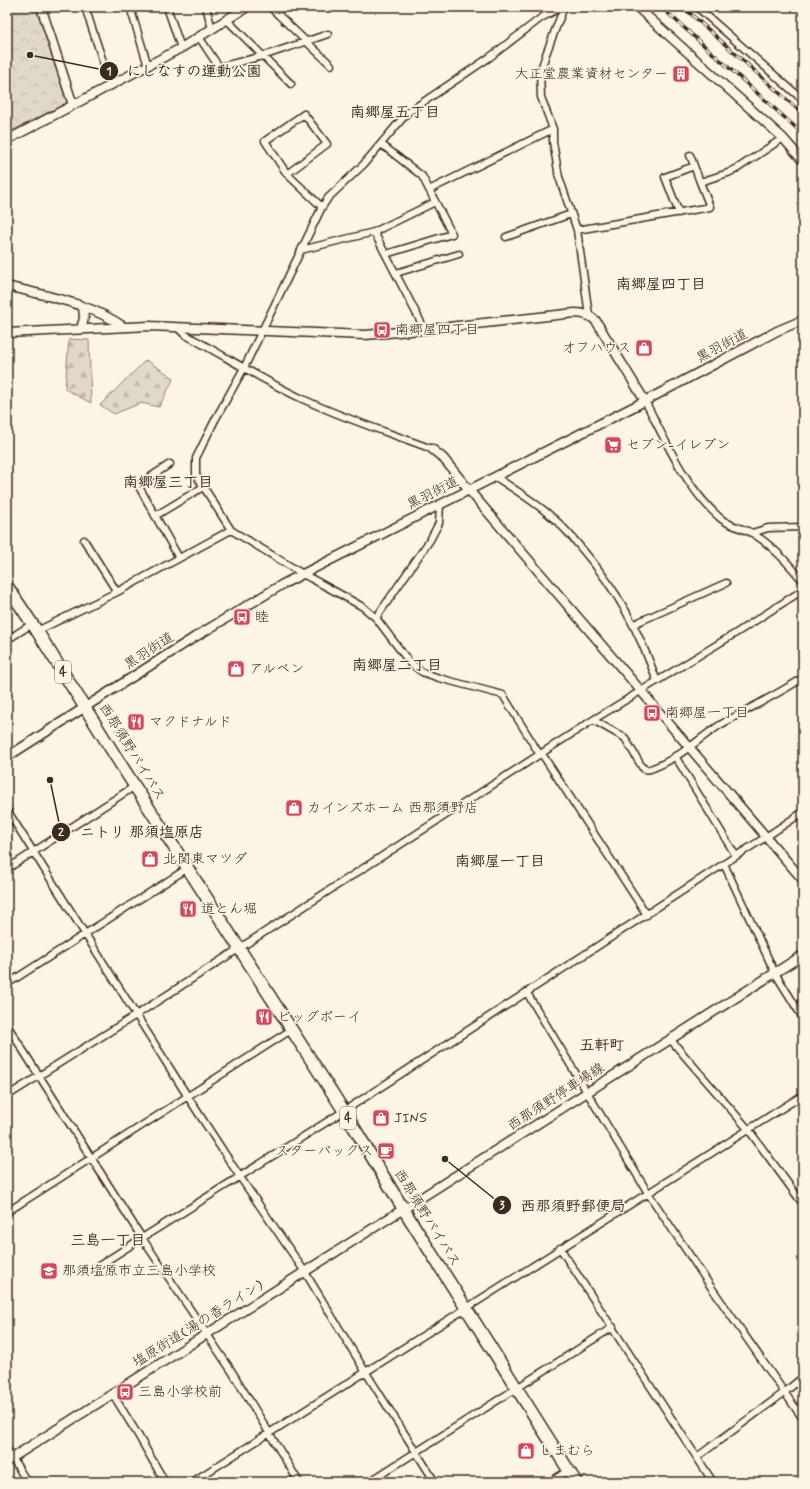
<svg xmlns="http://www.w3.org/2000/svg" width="810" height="1489" font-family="Mynerve,'Klee One',sans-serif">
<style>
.forest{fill:url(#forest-firs);stroke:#8e8173}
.park{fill:url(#park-crowns);stroke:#8e8173}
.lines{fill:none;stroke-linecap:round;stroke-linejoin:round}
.street-casing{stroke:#3b2a1e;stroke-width:9}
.secondary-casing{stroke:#3b2a1e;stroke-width:11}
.highway-casing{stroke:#3b2a1e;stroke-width:14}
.street{stroke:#fcf5e5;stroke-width:6}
.secondary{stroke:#fcf5e5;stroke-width:8}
.highway{stroke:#fcf5e5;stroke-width:11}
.rail-casing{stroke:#3b2a1e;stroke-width:3.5}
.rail{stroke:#fcf5e5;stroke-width:2;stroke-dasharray:6;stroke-linecap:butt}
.labels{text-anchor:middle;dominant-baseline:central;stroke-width:3.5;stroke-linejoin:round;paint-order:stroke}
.shield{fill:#fcf5e5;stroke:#75675a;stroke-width:1}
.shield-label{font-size:13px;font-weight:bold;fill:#3b2a1e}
.poi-label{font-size:14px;fill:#3b2a1e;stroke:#fcf5e5;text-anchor:start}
.street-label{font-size:14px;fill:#3b2a1e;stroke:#fcf5e5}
.neighbourhood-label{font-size:15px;font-weight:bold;fill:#3b2a1e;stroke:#fcf5e5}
.leader{fill:none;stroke:#3b2a1e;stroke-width:1.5}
.callout-dot{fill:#3b2a1e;stroke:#fcf5e5;stroke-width:1.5}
.mark-label{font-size:12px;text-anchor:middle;font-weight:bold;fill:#fff}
.callout-label{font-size:15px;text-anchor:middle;font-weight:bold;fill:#3b2a1e;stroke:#fcf5e5;stroke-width:3.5;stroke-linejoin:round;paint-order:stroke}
</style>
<defs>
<pattern id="forest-firs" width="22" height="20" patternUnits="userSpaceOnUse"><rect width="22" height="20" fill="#e0d8c8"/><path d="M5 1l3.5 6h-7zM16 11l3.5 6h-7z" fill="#c1baab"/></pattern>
<pattern id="park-crowns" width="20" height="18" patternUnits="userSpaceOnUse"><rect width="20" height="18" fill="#e0d8c8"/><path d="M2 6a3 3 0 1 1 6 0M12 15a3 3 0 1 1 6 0" fill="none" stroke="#c1baab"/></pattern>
</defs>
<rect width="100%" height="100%" fill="#fcf5e5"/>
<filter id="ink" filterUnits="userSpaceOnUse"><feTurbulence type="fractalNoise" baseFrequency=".025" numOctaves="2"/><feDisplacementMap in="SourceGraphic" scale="8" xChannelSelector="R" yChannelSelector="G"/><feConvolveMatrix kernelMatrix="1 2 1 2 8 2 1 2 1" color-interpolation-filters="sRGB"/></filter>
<g filter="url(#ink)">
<!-- forest -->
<path class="forest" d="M69,339L89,340L91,403L65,389Z
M146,360L174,378L159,407L141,403L114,414L100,405Z"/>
<!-- park -->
<path class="park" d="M7,7H37L67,103L7,133Z"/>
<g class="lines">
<defs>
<path id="street" d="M85,7L111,86
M130,7L148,66
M167,7L181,48
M206,7L212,29
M270,7L331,65
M564,7L546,54L540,73L541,97L553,129V142L559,177L577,230L589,315
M697,7L803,100
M227,20L291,84
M199,37L219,67L263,56L328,34
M381,144L422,176L452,234L386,254
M690,155L700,182
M287,174L327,144L304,114L265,141L287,174L322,207
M429,190L553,129
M679,213L665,177L694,166
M577,230L710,207L700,182L728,173L738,168L783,138
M374,232L425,330
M506,237L571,214
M301,250L374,232L435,202
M396,273L459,254
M177,327L184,334C225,356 265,382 307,401C348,420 390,433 432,449
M645,401C666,441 685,487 719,517C728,526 741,527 752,533C772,545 788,563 803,581
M170,464L138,485L179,558
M496,477C515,490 536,502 553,518C564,527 573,538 582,549C618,591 638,629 657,681
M155,516L203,487
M752,533L768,528L803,527
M84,540L117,592
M376,618L430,540L439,523L440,504
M634,624L726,583
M37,631L117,592L231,530
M7,640L32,624
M593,720L625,738L642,767C645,770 649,770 653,768C678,759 698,739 720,725C748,709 776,695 803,678
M542,754L647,915
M540,755L503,695L439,678L422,672L410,663L376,618L363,607L338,593L303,574L231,530L196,475V458L215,420L244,368L322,207L328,198L363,165L407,113L490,57L541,18L561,7
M675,756L736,856
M7,810L188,1097L240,1177L305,1272L365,1371L435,1482
M724,864L775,973L803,1018
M7,869L135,786
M7,984L188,868
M527,993L648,1193L711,1287L803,1419
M7,1025L142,1238L231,1370L299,1482
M670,1039L748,1129L803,1204
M7,1096L136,1015L593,720L736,633L803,590
M7,1212L291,1030
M560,1248L713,1482
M97,1267L142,1238L344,1111L736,856L766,837L803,812
M112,1393L138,1435L165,1482
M7,1449L27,1482
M697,1457L785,1392L803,1377
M192,1482L803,1095
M369,1482L613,1327
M550,1482L569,1470"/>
<path id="secondary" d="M41,7L73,105
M637,7L783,138L803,161
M7,140L181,48L247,7
M7,286C46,296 90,303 124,327
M81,329L84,318L83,307
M7,333L149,326L365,335L421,330L575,313C584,313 590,315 596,321L645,401
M432,449L443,458L474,496L803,880
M7,757L195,637L283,584L645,401L777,331L803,320
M7,1461L803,955"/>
<path id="highway" d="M7,586L37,631L116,757L344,1111L404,1210L576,1482"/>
</defs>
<!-- street casing -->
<use href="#street" class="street-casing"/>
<!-- secondary casing -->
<use href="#secondary" class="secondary-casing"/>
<!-- highway casing -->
<use href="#highway" class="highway-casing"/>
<!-- street -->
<use href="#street" class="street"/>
<!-- secondary -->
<use href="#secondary" class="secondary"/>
<!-- highway -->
<use href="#highway" class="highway"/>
<defs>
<path id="rail" d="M661,7L803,134
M683,7L803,114"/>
</defs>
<!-- rail casing -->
<use href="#rail" class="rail-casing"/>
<!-- rail -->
<use href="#rail" class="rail"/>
</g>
</g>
<!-- icons -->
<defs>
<symbol id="building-square" viewBox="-11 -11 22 22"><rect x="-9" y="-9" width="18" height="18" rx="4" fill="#d1495b" stroke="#fcf5e5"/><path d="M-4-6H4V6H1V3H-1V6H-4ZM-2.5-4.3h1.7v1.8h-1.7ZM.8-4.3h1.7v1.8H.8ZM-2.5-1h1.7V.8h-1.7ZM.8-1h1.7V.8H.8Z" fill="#fff"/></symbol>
<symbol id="bus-square" viewBox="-11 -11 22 22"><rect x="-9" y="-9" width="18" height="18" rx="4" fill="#d1495b" stroke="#fcf5e5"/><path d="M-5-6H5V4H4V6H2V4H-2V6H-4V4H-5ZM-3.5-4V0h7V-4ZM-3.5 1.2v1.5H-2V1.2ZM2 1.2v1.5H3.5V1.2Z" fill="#fff"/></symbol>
<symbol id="shop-square" viewBox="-11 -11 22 22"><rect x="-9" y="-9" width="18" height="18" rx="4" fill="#d1495b" stroke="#fcf5e5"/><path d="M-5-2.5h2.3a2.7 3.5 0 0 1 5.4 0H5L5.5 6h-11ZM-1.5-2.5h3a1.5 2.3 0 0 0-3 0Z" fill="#fff"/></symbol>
<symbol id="supermarket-square" viewBox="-11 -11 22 22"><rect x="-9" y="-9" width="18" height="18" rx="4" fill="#d1495b" stroke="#fcf5e5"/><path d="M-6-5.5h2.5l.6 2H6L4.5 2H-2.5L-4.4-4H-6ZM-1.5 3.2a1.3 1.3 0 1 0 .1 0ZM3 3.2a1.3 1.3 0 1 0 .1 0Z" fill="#fff"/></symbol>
<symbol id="restaurant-square" viewBox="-11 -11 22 22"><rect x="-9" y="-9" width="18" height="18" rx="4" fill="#d1495b" stroke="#fcf5e5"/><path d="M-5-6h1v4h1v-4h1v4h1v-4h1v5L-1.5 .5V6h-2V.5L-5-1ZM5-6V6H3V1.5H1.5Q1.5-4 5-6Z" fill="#fff"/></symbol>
<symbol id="cafe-square" viewBox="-11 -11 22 22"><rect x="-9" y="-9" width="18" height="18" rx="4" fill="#d1495b" stroke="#fcf5e5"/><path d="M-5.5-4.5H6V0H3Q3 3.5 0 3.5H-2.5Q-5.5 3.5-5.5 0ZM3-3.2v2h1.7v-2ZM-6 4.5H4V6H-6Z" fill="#fff"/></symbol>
<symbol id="school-square" viewBox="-11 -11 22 22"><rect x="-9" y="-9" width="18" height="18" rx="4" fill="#d1495b" stroke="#fcf5e5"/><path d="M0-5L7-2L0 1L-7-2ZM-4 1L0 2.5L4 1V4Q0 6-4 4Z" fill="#fff"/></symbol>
</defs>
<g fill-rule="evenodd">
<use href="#building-square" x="671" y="64" width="20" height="20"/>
<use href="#bus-square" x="372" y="320" width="20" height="20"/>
<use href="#shop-square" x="634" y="338" width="20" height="20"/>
<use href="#supermarket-square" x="603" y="435" width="20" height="20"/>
<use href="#bus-square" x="232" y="607" width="20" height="20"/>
<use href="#shop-square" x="226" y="659" width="20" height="20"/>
<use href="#bus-square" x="642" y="703" width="20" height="20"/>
<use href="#restaurant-square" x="126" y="712" width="20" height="20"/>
<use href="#shop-square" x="284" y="798" width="20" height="20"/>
<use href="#shop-square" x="140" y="849" width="20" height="20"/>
<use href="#restaurant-square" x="178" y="899" width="20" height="20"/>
<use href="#restaurant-square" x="254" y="1007" width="20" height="20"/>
<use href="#shop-square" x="371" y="1108" width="20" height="20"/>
<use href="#cafe-square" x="376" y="1141" width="20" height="20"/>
<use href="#school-square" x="39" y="1261" width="20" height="20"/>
<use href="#bus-square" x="115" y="1382" width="20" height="20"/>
<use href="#shop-square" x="516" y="1441" width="20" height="20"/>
</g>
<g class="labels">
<!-- shield labels -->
<g class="shield">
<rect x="55" y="661" width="16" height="22" rx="3"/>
<rect x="340" y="1107" width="16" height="22" rx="3"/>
</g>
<g class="shield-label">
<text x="63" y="672">4</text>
<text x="348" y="1118">4</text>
</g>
<!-- poi labels -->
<g class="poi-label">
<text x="668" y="74" text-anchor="end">大正堂農業資材センター</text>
<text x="395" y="330">南郷屋四丁目</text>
<text x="631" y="348" text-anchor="end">オフハウス</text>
<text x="626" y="445">セブン-イレブン</text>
<text x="255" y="617">睦</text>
<text x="249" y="669">アルペン</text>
<text x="665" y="713">南郷屋一丁目</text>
<text x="149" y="722">マクドナルド</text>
<text x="307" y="808">カインズホーム 西那須野店</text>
<text x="163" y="859">北関東マツダ</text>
<text x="201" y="909">道とん堀</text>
<text x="277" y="1017">ビッグボーイ</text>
<text x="394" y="1118">JINS</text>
<text x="373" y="1151" text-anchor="end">スターバックス</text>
<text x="62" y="1271">那須塩原市立三島小学校</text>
<text x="138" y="1392">三島小学校前</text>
<text x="539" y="1451">しまむら</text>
</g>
<!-- street labels -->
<g class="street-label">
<text transform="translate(722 346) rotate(-28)">黒羽街道</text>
<text transform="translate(433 493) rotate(-27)">黒羽街道</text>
<text transform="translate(149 651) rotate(-33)">黒羽街道</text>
<text transform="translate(132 752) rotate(58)">西那須野バイパス</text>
<text transform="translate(556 1097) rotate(-33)">西那須野停車場線</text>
<text transform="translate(427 1218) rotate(58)">西那須野バイパス</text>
<text transform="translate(198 1324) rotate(-32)">塩原街道(湯の香ライン)</text>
</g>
<!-- neighbourhood labels -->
<g class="neighbourhood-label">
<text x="395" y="113">南郷屋五丁目</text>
<text x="661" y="285">南郷屋四丁目</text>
<text x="168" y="483">南郷屋三丁目</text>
<text x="397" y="666">南郷屋二丁目</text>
<text x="500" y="862">南郷屋一丁目</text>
<text x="602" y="1046">五軒町</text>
<text x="108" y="1241">三島一丁目</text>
</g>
</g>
<!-- callouts -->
<path class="leader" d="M30 55L109 71M50 780L61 832M445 1159L502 1205"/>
<g class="callout-dot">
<circle cx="30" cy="55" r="4"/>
<circle cx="50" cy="780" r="4"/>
<circle cx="445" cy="1159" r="4"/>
<circle cx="109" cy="71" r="10"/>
<circle cx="61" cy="832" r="10"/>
<circle cx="502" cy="1205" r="10"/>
</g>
<g class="mark-label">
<text x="109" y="75">1</text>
<text x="61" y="836">2</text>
<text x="502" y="1209">3</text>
</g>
<g class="callout-label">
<text x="194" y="76">にしなすの運動公園</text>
<text x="142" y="837">ニトリ 那須塩原店</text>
<text x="573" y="1211">西那須野郵便局</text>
</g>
<!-- margin -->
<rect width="810" height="1489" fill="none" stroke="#fcf5e5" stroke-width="24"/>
<rect x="12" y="12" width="786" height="1465" fill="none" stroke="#3b2a1e" stroke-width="1.5" filter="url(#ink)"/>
</svg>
